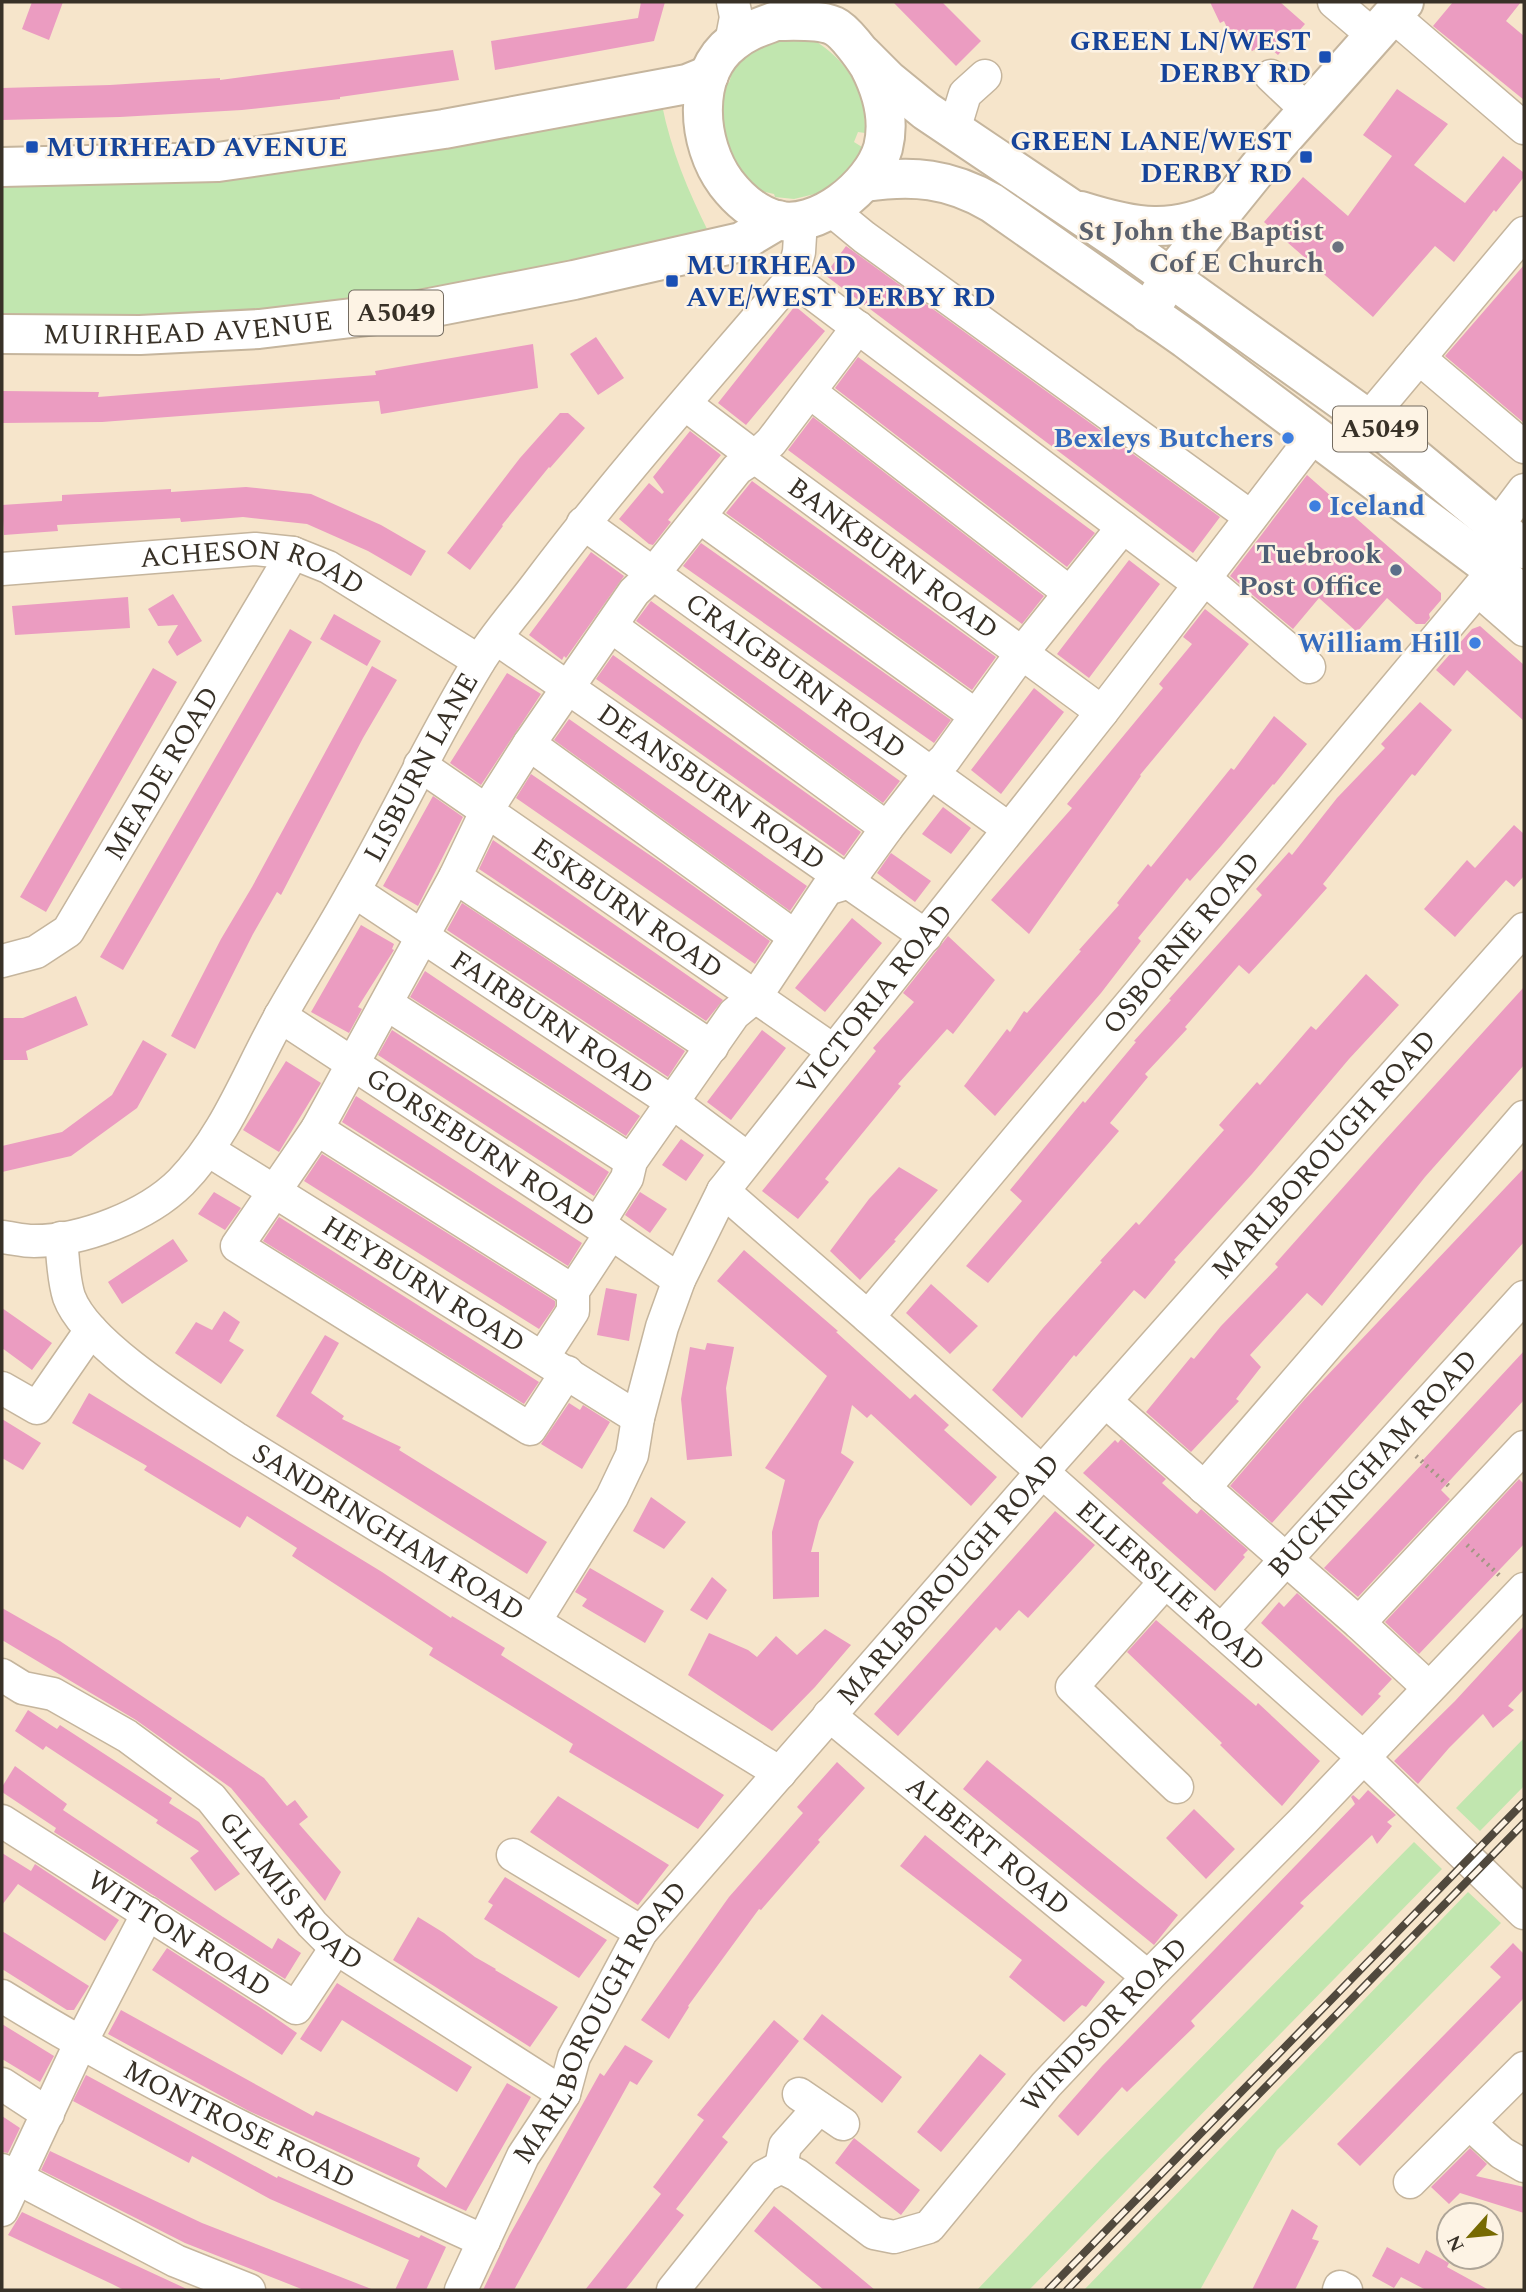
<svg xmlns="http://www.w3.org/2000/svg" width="1526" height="2292" font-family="Spectral,serif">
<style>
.green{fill:#c1e6af}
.building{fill:#eb9cc1}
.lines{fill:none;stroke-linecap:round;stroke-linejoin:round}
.minor-casing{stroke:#c5b59d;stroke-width:35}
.major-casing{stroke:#c5b59d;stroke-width:42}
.highway-casing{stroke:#c5b59d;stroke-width:42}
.path{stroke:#a29683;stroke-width:4.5;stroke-dasharray:2 5;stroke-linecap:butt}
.minor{stroke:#fff;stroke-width:32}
.major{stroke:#fff;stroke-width:38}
.highway{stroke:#fff;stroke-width:38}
.rail-casing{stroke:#51493d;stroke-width:8}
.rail{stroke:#fdf3e4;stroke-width:5;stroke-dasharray:16;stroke-linecap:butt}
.transit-dot{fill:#1a4fb4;stroke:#fdf3e4;stroke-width:2.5}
.worship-dot{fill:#6b7280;stroke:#fdf3e4;stroke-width:2.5}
.shop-dot{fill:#3f7fe0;stroke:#fdf3e4;stroke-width:2.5}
.service-dot{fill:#5c6f8a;stroke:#fdf3e4;stroke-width:2.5}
.labels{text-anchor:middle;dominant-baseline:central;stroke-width:5;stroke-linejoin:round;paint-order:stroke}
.shield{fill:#fdf3e4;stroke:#736b60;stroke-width:2}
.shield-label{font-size:26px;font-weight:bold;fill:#383127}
.transit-label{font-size:28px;font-weight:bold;fill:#164399;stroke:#fdf3e4;text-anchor:end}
.worship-label{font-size:28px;font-weight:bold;fill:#5b616d;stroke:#fdf3e4;text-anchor:end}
.street-label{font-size:28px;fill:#383127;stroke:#fdf3e4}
.shop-label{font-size:28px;font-weight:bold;fill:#366cbe;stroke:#fdf3e4;text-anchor:end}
.service-label{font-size:28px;font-weight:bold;fill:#4e5e75;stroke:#fdf3e4;text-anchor:end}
</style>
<rect width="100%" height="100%" fill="#f6e5cb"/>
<!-- green -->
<path class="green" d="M767,38C780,38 794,36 806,38C814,39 823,46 829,51C855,73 866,100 865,133L858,132L854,142L862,147L846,176L823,192L794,199L775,197L774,194L761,191L740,175L719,130L725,82L729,83L731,76L728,74L733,63Z
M662,105C671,150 688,191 709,233L501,282L239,316L2,323V180Z
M1524,1738V1786L1480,1831L1456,1808Z
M1414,1842L1442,1869L1029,2290H977L1100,2160Z
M1468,1892L1501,1923L1277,2150L1200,2290H1084Z"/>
<!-- building -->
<path class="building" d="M32,2H63L49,40L22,29Z
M641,2H665L654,41L495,70L491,41L638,18Z
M893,2H942L981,41L956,66Z
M1210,2H1280L1305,24L1278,55L1265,44L1252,51L1245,39L1241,41L1234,29L1229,32L1224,21L1220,23Z
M1453,2H1521L1506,21L1524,36V100L1433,26Z
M453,50L459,80L340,97V99L242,110L120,117L2,120V88L110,85L220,78V80Z
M1397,89L1448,124L1414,165L1465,203L1503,156L1524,173V177L1496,212L1494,210L1454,262L1435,246L1373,317L1264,222L1303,177L1348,216L1392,156L1363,135Z
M846,246L1220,517L1193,553L825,275Z
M1524,265V423L1445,356Z
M795,306L825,331L746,425L718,403Z
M596,337L624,378L598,395L570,354Z
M533,344L538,388L381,414L379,401L102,422L2,423V391L99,392L98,397L376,375L375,371Z
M858,357L1095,533L1067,567L835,388Z
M560,413H568L585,428L550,468L549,467L502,525L503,526L470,570L447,553L520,458Z
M813,417L1044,596L1022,624L788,450Z
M690,431L721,455L668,520L671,522L653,545L649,544L619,519L649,483L662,494L664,492L653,477Z
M1307,475L1441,593V600L1429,614L1430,618L1425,624H1416L1387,598L1357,632L1319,598L1293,629L1230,576Z
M752,481L996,657L972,690L726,513Z
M246,487L311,494L381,525L426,551L411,576L368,551L307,524L243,517L181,522L180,518L57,525L58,531L4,535L2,505L62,501V495L171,489V492Z
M701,543L951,720L934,743L683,566Z
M591,552L624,576L566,658L564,656L562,660L529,635Z
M1129,560L1160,584L1089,678L1057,654Z
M173,594L202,641L177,656L168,642L178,625L158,626L148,609Z
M128,597L130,628L15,635L12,606Z
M651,601L900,781L883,803L636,621Z
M1205,609L1249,644L1140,775L1141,776L1029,934L991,900L1072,808L1067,804L1163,688L1159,684L1192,644L1183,637Z
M334,614L381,641L367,666L320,639Z
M1480,626L1524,665V721L1467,670L1454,686L1436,670L1472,629Z
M290,629L312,642L123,970L100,957Z
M613,655L861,832L844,856L596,679Z
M372,666L397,680L363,738L281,895L277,892L253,934L195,1049L171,1036L221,939L252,887Z
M153,668L177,682L46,912L20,897Z
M507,673L541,694L481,785L450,763Z
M1034,688L1064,712L1001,794L971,770Z
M1420,702L1452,730L1415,776L1412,774L1323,884L1327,888L1294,925L1249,974L1239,965L1185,1027L1187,1029L1145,1074L1148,1077L1110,1123L1119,1131L988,1283L966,1266L1022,1201L1010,1190L1083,1101L1085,1103L1136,1042L1134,1041L1171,1000L1169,999L1262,895L1256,889L1289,852L1292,855L1337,798L1385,748L1381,744Z
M1274,716L1307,744L1274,785L1273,784L1221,846L1190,881L1187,878L1138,938L1141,941L1101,993L995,1116L964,1086L1007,1029L1010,1032L1024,1011L1027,1013L1081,951L1079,950L1119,905L1117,903L1148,864L1151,867L1231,768L1234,770Z
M569,719L807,886L790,911L554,740Z
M531,774L660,862L770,941L755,964L516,798Z
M433,796L463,817L418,906L383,886Z
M943,807L971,828L951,854L922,834Z
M1514,825L1524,834V876L1514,887L1506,880L1455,937L1424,909L1467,860L1475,868Z
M493,840L723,1000L706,1021L479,869Z
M891,853L931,881L915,902L877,873Z
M462,903L685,1051L668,1077L447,930Z
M852,918L882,943L825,1012L795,988Z
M361,925L394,944L392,949L394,950L358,1007L362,1009L349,1033L311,1012Z
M948,936L995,980L953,1034L947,1029L898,1084L901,1086L825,1179L829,1182L798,1219L762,1191L876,1051L873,1048L914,1002L903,993Z
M425,971L640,1116L626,1136L410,997Z
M1366,974L1399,1005L1349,1059L1252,1174L1174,1260L1176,1262L1145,1299L1134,1290L1076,1357L1074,1355L1022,1418L992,1390L1043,1328L1102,1262L1100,1261L1136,1222L1139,1225L1224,1130L1219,1125L1257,1082L1260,1085L1311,1026L1316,1030Z
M1524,987V1065L1425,1177L1322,1306L1307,1293L1250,1355L1261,1367L1236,1399L1239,1401L1191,1452L1146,1412L1191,1357L1194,1359L1221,1326L1278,1267L1275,1264L1386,1139Z
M76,996L88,1025L26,1051L28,1060H2V1018H23Z
M392,1030L609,1172L594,1196L378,1055Z
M762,1030L786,1048L731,1120L707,1102Z
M143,1040L167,1054L137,1108L71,1156L2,1172V1146L62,1132L112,1095Z
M286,1061L321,1083L279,1152L243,1130Z
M356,1096L582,1243L568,1266L342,1122Z
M681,1139L704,1155L686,1181L662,1165Z
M322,1154L555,1301V1306L539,1329L304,1181Z
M899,1167L938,1190L894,1240L896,1241L860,1280L830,1251L869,1199Z
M1524,1168V1242L1272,1523L1230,1486L1304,1400Z
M214,1192L241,1208L225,1230L198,1214Z
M640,1192L667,1209L650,1233L625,1215Z
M279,1217L539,1382L524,1404L263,1241Z
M173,1239L188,1261L122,1304L108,1282Z
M744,1250L838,1331L836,1332L910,1399L915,1394L949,1425L944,1430L997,1477L971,1506L871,1414L867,1418L852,1405L841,1453L854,1462L819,1521L811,1552H819V1597L773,1599L772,1532L785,1480L765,1468L827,1376L717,1281Z
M931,1284L978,1326L950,1354L906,1313Z
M606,1288L637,1294L629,1341L597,1335Z
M2,1308L52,1343L32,1370L2,1348Z
M224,1311L240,1322L229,1341L244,1350L221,1384L175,1353L196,1322L212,1330Z
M325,1335L339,1343L311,1393L344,1416L342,1419L401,1447L399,1450L547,1542L527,1574L276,1416Z
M707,1343L734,1347L726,1388L732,1456L687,1460L681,1399L690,1347L705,1350Z
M1524,1351V1400L1441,1490L1450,1499L1358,1597L1324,1568L1424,1462L1422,1461Z
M89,1393L382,1572L451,1618L452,1616L505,1648L501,1655L724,1795L698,1829L569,1752L573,1744L429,1655L433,1648L292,1556L297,1548L247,1516L240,1528L144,1470L147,1466L72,1423Z
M569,1403L580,1410L583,1405L610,1422L582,1469L541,1444Z
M2,1419L41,1443L23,1470L2,1458Z
M1121,1439L1166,1479L1162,1483L1197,1514L1201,1509L1248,1550L1243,1555L1245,1557L1215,1591L1083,1473L1115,1440L1118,1443Z
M1519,1479L1524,1484V1544L1419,1654L1385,1622Z
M651,1497L686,1522L664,1549L633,1531Z
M1055,1511L1095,1545L1028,1618L1019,1610L1000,1631L996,1627L898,1736L874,1714Z
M590,1568L664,1611L645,1643L582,1606L587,1599L575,1592Z
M712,1577L727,1590L707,1620L690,1610Z
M1297,1593L1392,1679L1378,1694L1381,1696L1362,1716L1261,1623L1279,1602L1284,1607Z
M2,1608L60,1641L264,1778L287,1806L295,1800L308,1817L299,1824L341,1872L325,1901L231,1788L136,1720L2,1640Z
M1156,1620L1256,1706L1258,1703L1320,1761L1282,1806L1220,1745L1222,1743L1127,1652Z
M1524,1626V1689L1508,1706L1514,1710L1493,1728L1483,1714L1449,1748L1418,1784L1394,1761L1455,1701Z
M825,1629L851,1645L815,1687L772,1731L688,1675L709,1633L748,1650L757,1657L776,1636L797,1655Z
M28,1710L57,1729L60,1725L172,1798L169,1803L199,1822L240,1874L215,1891L190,1858L199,1851L156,1823L158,1820L46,1746L43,1750L15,1731Z
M987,1760L1178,1915L1154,1945L963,1789Z
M837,1762L865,1788L818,1840L820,1842L761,1910L759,1909L688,2006L689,2007L669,2039L641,2020L729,1897L803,1813L797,1807Z
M15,1766L67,1804L63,1810L223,1917L272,1949L278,1938L301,1953L285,1979L54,1832L56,1828L2,1792V1787Z
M1368,1790L1396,1815L1387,1822L1392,1826L1377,1844L1372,1835L1300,1903L1304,1906L1191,2021L1195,2026L1127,2092L1122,2087L1078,2136L1058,2116L1102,2066L1355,1804L1351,1797L1353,1795L1359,1800Z
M558,1796L669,1865L638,1905L530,1832Z
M1194,1809L1235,1849L1206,1879L1166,1838Z
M925,1835L1105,1982L1086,2007L1082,2005L1064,2022L1009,1977L1022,1960L900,1866Z
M2,1853L31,1871L35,1864L119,1920L105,1941L18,1884L2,1905Z
M505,1877L607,1940L579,1978L484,1919L493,1905L488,1902Z
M418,1917L444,1933L475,1957L496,1969L495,1970L558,2007L530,2047L393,1960Z
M2,1931L89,1986L74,2010H67L2,1969Z
M1513,1943L1524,1954V1998L1360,2166L1337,2144L1501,1977L1490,1967Z
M167,1948L264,2010L297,2033L282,2055L152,1970Z
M337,1983L472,2067L457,2092L342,2020L321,2052L300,2039Z
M121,2010L313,2116L316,2111L420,2158L417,2166L446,2188L507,2083L531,2097L466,2211L247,2110L108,2034Z
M822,2014L902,2077L882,2103L803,2039Z
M774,2020L799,2041L722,2137L728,2142L676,2209L684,2215L625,2290H585L661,2194L653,2187L704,2120L697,2115Z
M2,2024L54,2056L40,2082L2,2059Z
M625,2045L653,2061L637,2085L630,2081L514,2290H483L509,2236L600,2073L604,2076Z
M980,2054L1006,2074L941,2152L917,2132Z
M86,2075L277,2178L278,2176L419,2238L421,2235L446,2247L426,2290H395L409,2260L270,2199L192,2156L189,2163L73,2101Z
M2,2116L20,2128L8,2153L2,2152Z
M854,2138L920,2190L901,2215L835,2163Z
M1470,2148L1487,2164L1476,2176L1524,2187V2213L1460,2193L1449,2204L1431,2187Z
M50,2151L202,2223L374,2290H304L185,2243L41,2170Z
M774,2206L791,2220L875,2290H824L802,2272L754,2231Z
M1292,2209L1318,2226L1312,2239L1319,2241L1295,2290H1252Z
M22,2212L94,2246L189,2290H124L112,2284L8,2235Z
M1387,2247L1419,2264L1426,2250L1449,2263L1447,2267L1489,2290H1426L1401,2277L1394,2288L1372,2276Z"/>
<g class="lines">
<defs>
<g id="minor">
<path d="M1334,2L1374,36"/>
<path d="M1392,15L1524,128"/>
<path d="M731,43L736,17L733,2"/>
<path d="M1271,76L1308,111"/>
<path d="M954,130L965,94L985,76"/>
<path d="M830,209L864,237L1251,517"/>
<path d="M792,278L1199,584"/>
<path d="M1419,358L1524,447"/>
<path d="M810,392L1070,593"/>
<path id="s1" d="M685,404L755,457L1102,712"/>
<path d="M1368,419L1524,233"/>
<path d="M700,517L975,715"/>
<path id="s2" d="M583,523L1009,829"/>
<path d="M1497,526L1524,490"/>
<path id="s3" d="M2,569L255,549L293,553L328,567L479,661"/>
<path d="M1204,578L1309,667"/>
<path d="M1478,590L1524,630"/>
<path d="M611,626L887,828"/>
<path id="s4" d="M496,638L926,936"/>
<path d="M529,744L794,936"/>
<path id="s5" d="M420,765L834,1051"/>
<path d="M455,877L712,1047"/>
<path id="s6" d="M354,891L672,1102L747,1158"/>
<path id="s7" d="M2,961L36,952L68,931L293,553"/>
<path d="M387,1004L631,1161"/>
<path id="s8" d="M280,1016L611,1233L679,1280"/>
<path d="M317,1129L573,1291"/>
<path id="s9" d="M208,1150L638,1418"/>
<path id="s10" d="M723,1191L868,1317L1363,1757L1524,1913"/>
<path d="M598,1224L627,1178L631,1161L734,1014L756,996L827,889L847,883L887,828L929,774L945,759L1021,654L1123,527"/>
<path id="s11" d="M2,1237C12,1238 23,1241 34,1241C82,1241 147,1216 181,1182C227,1135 249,1071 281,1015C304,974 330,934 353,892C396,817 432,739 477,665C494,636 519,609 539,582C618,477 707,378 792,278L799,252L801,220"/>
<path id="s12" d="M61,1238C63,1257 63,1278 69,1297C87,1346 192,1409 237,1439L780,1773"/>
<path id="s13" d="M868,1317L1494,570"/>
<path d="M543,1357L573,1311V1291L611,1233"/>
<path d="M567,1372L530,1429L237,1246L317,1129L455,877L487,810L529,744L634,592L653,574L737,469L755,457L771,442L858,327"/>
<path d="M2,1388L37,1408L91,1330"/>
<path d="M1105,1401L1359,1623L1429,1688"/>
<path d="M1204,1488L1524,1117"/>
<path d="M1165,1582L1072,1687L1177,1787"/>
<path id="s14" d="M535,1621L612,1497L632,1455L638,1418L662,1327L679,1280L723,1191L1102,712L1315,434"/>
<path d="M1359,1623L1524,1447"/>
<path id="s15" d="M1221,1631L1524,1297"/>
<path id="s16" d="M2,1675L23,1688L53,1694L127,1736L211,1798L312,1924L336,1948L564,2094"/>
<path id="s17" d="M829,1715L1148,1977"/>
<path id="s18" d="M2,1821L296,2008L336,1948"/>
<path d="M513,1855L641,1932"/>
<path id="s19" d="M2,1996C156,2091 319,2166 484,2241"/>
<path d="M2,2084L48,2114"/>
<path d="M799,2094L843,2124"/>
<path d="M1470,2124L1502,2153L1524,2166"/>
<path d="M781,2167L785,2146L819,2108"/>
<path d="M2,2170L176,2261L249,2290"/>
<path d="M1410,2182L1524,2068"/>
<path d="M2,2210L80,2044L148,1913"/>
<path id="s20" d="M461,2290L523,2156L564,2094L574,2057L641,1932L1042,1472L1524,929"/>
<path id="s21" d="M673,2290L764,2176L781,2167L797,2175L874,2233L894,2237L929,2227L1046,2085L1148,1977L1303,1821L1524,1589"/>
<path d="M1339,2290L1340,2287L1346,2290"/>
</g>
<path id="major" d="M1081,211C1135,228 1173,235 1226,208
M1148,313L1170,277L1276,146L1404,2"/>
<g id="highway">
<path d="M776,21C792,21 819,19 834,26C845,31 863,56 869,66C882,91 890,120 883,148C872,186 817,231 776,220C755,214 739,200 726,183C697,144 691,74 733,42C746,31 760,27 776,21Z"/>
<path d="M862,54L888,80L926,111L1125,245L1368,419L1524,549"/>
<path d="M2,167L218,162L444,129L687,84L709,75"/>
<path d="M865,182C913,175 949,178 992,203L1186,339L1494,570L1524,596"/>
<path id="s22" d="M2,334L140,335L259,329L419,310L574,280L741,242L778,220"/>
</g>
</defs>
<!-- minor casing -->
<use href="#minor" class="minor-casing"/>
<!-- major casing -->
<use href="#major" class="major-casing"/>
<!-- highway casing -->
<use href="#highway" class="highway-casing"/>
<!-- path -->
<path class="path" d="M1416,1456L1451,1488
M1467,1545L1501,1577"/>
<!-- minor -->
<use href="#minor" class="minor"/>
<!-- major -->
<use href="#major" class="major"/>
<!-- highway -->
<use href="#highway" class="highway"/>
<defs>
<path id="rail" d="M1048,2290L1524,1802
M1067,2290L1524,1823"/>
</defs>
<!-- rail casing -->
<use href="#rail" class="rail-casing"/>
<!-- rail -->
<use href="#rail" class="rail"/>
</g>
<!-- markers -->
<g class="transit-dot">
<rect x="1318" y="50" width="14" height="14" rx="3.5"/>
<rect x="25" y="140" width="14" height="14" rx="3.5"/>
<rect x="1299" y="150" width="14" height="14" rx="3.5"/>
<rect x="665" y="274" width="14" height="14" rx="3.5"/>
</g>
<circle class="worship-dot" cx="1338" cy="247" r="7"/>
<g class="shop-dot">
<circle cx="1288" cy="438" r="7"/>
<circle cx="1315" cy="506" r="7"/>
<circle cx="1475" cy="643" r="7"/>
</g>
<circle class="service-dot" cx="1396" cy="570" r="7"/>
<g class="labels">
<!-- shield labels -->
<g class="shield">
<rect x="349" y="290.5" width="94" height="45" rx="5"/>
<rect x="1333" y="406.5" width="94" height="45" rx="5"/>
</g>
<g class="shield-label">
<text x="396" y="313">A5049</text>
<text x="1380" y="429">A5049</text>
</g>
<!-- transit labels -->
<g class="transit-label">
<text x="1311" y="41">GREEN LN/WEST<tspan x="1311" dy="32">DERBY RD</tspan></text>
<text x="1292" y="141">GREEN LANE/WEST<tspan x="1292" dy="32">DERBY RD</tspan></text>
<text x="46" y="147" text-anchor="start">MUIRHEAD AVENUE</text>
<text x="686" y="265" text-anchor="start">MUIRHEAD<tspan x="686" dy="32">AVE/WEST DERBY RD</tspan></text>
</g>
<!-- worship labels -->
<g class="worship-label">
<text x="1324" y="231">St John the Baptist<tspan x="1324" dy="32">Cof E Church</tspan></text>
</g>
<!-- street labels -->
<g class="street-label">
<text stroke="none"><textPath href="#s22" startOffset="186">MUIRHEAD AVENUE</textPath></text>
<text stroke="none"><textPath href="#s1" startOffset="259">BANKBURN ROAD</textPath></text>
<text stroke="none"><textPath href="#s3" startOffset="254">ACHESON ROAD</textPath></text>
<text stroke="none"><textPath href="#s2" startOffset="262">CRAIGBURN ROAD</textPath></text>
<text stroke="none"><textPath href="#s11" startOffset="674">LISBURN LANE</textPath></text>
<text stroke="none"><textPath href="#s7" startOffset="257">MEADE ROAD</textPath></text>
<text stroke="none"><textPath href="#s4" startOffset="262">DEANSBURN ROAD</textPath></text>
<text stroke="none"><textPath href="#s5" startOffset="252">ESKBURN ROAD</textPath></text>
<text stroke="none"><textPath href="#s13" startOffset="488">OSBORNE ROAD</textPath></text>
<text stroke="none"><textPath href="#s14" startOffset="718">VICTORIA ROAD</textPath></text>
<text stroke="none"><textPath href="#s6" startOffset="238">FAIRBURN ROAD</textPath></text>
<text stroke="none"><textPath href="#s8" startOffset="240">GORSEBURN ROAD</textPath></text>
<text stroke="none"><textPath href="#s20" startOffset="1437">MARLBOROUGH ROAD</textPath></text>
<text stroke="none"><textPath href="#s9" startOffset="254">HEYBURN ROAD</textPath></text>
<text stroke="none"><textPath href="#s15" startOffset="226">BUCKINGHAM ROAD</textPath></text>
<text stroke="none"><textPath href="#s12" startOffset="460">SANDRINGHAM ROAD</textPath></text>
<text stroke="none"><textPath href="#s20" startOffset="870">MARLBOROUGH ROAD</textPath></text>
<text stroke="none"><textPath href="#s10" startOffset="597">ELLERSLIE ROAD</textPath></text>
<text stroke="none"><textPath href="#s17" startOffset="206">ALBERT ROAD</textPath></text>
<text stroke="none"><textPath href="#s16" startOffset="368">GLAMIS ROAD</textPath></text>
<text stroke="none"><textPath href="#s18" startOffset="210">WITTON ROAD</textPath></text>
<text stroke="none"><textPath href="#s20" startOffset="303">MARLBOROUGH ROAD</textPath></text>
<text stroke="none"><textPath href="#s21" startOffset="604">WINDSOR ROAD</textPath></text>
<text stroke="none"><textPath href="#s19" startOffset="270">MONTROSE ROAD</textPath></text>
</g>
<!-- shop labels -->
<g class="shop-label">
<text x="1274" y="438">Bexleys Butchers</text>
<text x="1329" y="506" text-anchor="start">Iceland</text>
<text x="1461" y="643">William Hill</text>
</g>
<!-- service labels -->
<g class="service-label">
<text x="1382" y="554">Tuebrook<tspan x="1382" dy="32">Post Office</tspan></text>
</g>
</g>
<!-- border -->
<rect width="1526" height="2292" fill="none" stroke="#383127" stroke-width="7"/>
<!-- north arrow -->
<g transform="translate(1470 2236) rotate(243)"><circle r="33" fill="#fdf3e4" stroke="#aea598" stroke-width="2"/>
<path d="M0-5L12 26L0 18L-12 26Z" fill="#776a02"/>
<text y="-10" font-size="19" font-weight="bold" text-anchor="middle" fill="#383127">N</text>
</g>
</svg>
